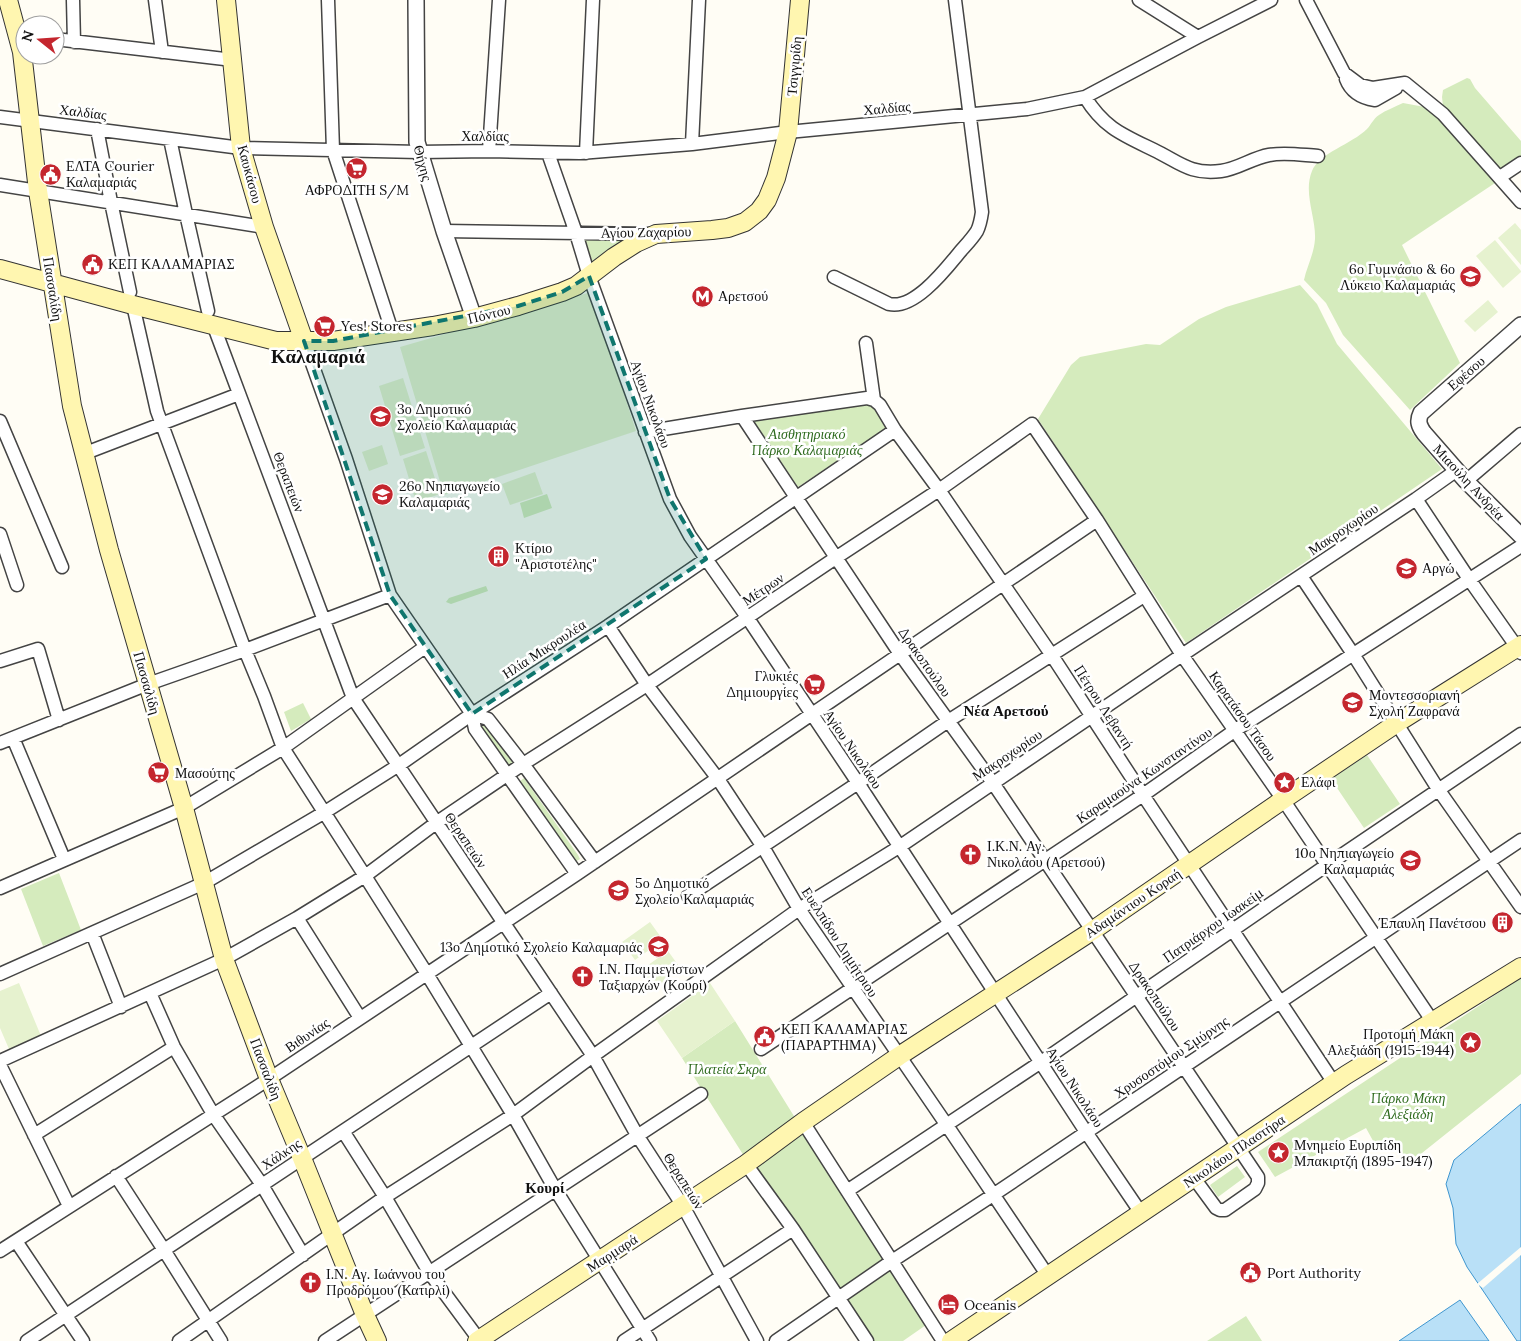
<svg xmlns="http://www.w3.org/2000/svg" width="1521" height="1341" font-family="Lora,serif">
<style>
.green{fill:#d5ebbd}
.pitch{fill:#e6f2cf}
.water{fill:#b9e0f7;stroke:#3f96cf}
.pier{fill:#fffdf5}
.lines{fill:none;stroke-linecap:round;stroke-linejoin:round}
.minor-casing{stroke:#444;stroke-width:15}
.tertiary-casing{stroke:#444;stroke-width:18}
.secondary-casing{stroke:#333;stroke-width:20}
.minor{stroke:#fff;stroke-width:12}
.tertiary{stroke:#fff;stroke-width:15}
.secondary{stroke:#fff6b0;stroke-width:18}
.marked{fill:#0f766e;fill-opacity:0.2;stroke:#0f766e;stroke-width:4;stroke-dasharray:10 6;stroke-linejoin:round}
.labels{text-anchor:middle;dominant-baseline:central;stroke-width:5;stroke-linejoin:round;paint-order:stroke}
.street-label{font-size:14px;fill:#111;stroke:#fff}
.poi-label{font-size:14px;fill:#111;stroke:#fff;text-anchor:start}
.park-label{font-size:14px;font-style:italic;fill:#2f6b1f;stroke:#fff}
.neighbourhood-label{font-size:15px;font-weight:bold;fill:#111;stroke:#fff}
.district-label{font-size:19px;font-weight:bold;fill:#111;stroke:#fff}
</style>
<rect width="100%" height="100%" fill="#fffdf5"/>
<!-- green -->
<path class="green" d="M1467,78L1470,79L1475,88L1521,141V159L1501,171L1443,106L1442,97L1443,90Z
M1403,103L1430,108L1495,183L1402,245L1460,363L1410,410L1343,335L1326,303L1304,280C1307,266 1314,254 1315,239C1316,217 1303,193 1312,171C1319,153 1352,144 1367,129C1371,125 1373,119 1379,115C1386,110 1395,107 1403,103Z
M582,239H628L591,262Z
M1300,285L1317,304L1337,344L1442,469L1186,643L1038,419L1071,365L1080,357L1146,344L1160,345L1199,319L1226,307Z
M873,403L889,426L798,487L752,418Z
M547,494L552,508L524,518L520,503Z
M486,586L488,591L451,604L446,602L449,598Z
M303,703L311,719L291,731L284,712Z
M483,723L516,762L509,766L479,728L480,726Z
M1367,755L1400,804L1364,828L1331,779Z
M524,778L578,855L580,859L575,862L519,782Z
M59,873L81,930L43,946L21,889Z
M1521,978V1074L1417,1157L1377,1148L1366,1128L1275,1177L1258,1152Z
M735,1021L797,1121L926,1325L903,1341H872L749,1164L682,1058Z
M1237,1166L1245,1177L1218,1197L1210,1185Z
M1246,1316L1262,1341H1207Z"/>
<!-- pitch -->
<path class="pitch" d="M1515,223L1521,230V265L1498,238Z
M1495,240L1521,271V272L1503,288L1476,256Z
M591,292L636,431L444,495L400,347Z
M1488,300L1498,312L1475,332L1464,321Z
M403,378L425,448L400,456L379,386Z
M382,445L388,464L369,471L362,452Z
M426,451L440,494L416,502L403,459Z
M535,472L543,494L510,505L502,484Z
M650,922L663,940L635,960L622,942Z
M668,951L681,969L654,989L641,970Z
M19,983L41,1036L9,1049L0,1028V991Z
M710,983L735,1021L682,1058L657,1021Z"/>
<!-- water -->
<path class="water" d="M1521,1104V1341H1517L1467,1267L1456,1244L1453,1208L1446,1184L1454,1160Z
M1460,1300L1489,1341H1399Z"/>
<!-- pier -->
<path class="pier" d="M1521,1247V1255L1483,1288L1477,1284Z"/>
<g class="lines">
<defs>
<path id="minor" d="M73,0L74,42
M155,0L162,52
M328,0L333,150L392,331
M1139,0L1198,37
M1306,0L1344,73L1360,85L1373,88L1405,83L1443,114L1521,202
M55,39L233,60
M1346,79C1351,92 1362,98 1375,100L1396,88
M1085,97C1104,128 1123,135 1154,150C1179,162 1190,175 1221,171C1238,169 1252,158 1269,155C1285,152 1302,155 1318,156
M0,117L241,148L419,152L489,151L580,153L692,144L788,132L1027,109L1085,97L1198,37L1271,0
M97,129L111,202L130,292
M170,139L186,214L208,311
M692,144L699,0
M489,151L499,0
M548,153L576,233L589,276L670,499L690,536L747,617L858,783L1086,1132L1141,1213
M586,153L593,0
M1500,177L1521,163
M0,185L264,227
M444,231L651,234
M834,277L889,304C914,310 945,270 959,253C965,246 972,239 977,231C980,225 981,219 982,212L955,0
M133,305L157,411L245,650L264,696L283,748L365,876L427,974L513,1115L555,1189L650,1341
M213,324L353,698L593,1056L637,1135L683,1206L757,1341
M304,341L346,459L390,595L472,714L475,729L577,874
M866,343L874,400L880,405L895,430L939,490L1051,654L1143,795L1334,1083
M742,416L900,654L993,783L1258,1177V1183L1255,1189L1225,1210H1220L1216,1208L1194,1178
M0,421L62,567
M645,432L742,416L867,398L874,400
M83,454L239,394
M1466,481L1521,434
M1416,499L1469,579L1521,653
M0,534L17,585
M1301,576L1353,654L1438,789L1521,907
M608,626L647,685L718,779L763,847L799,909L946,1124L1048,1276
M0,661L38,649L59,720
M472,714L488,719L523,764L595,862
M13,738L64,859
M0,743L148,684L245,650L390,595
M0,888L184,808L283,748L425,647
M688,896L858,783L948,721L1144,596
M297,918L360,1018
M92,933L121,1007
M0,974L204,883L325,812L399,765L472,714L608,626L895,430
M150,993L174,1047L213,1114L262,1185L303,1255
M761,1049L1143,795L1234,731L1521,546
M0,1061L224,959L297,918L365,876L436,823L523,764L647,685L837,557L939,490L1032,424L1097,520L1182,655L1286,804L1433,1022
M0,1065L69,1206
M803,1122L943,1341
M343,1131L385,1197L429,1272L480,1341
M34,1135L174,1047
M746,1164L793,1229L867,1341
M116,1176L164,1250L221,1341
M847,1191L1041,1062L1327,865L1521,734
M16,1241L83,1341
M0,1251L269,1079L577,874L1097,520
M27,1341L551,993
M179,1341L385,1197L513,1115L593,1056L799,909L899,847L1182,655L1416,499L1457,470
M325,1341L701,1094
M624,1341L793,1229
M776,1341L892,1261L993,1195L1521,840"/>
<path id="tertiary" d="M416,0L417,142L444,231L474,318
M1521,325L1421,413C1417,421 1419,426 1424,433L1466,481L1521,536"/>
<path id="secondary" d="M8,0L22,52L38,191L72,406L109,550L184,808L224,959L269,1079L302,1158L365,1315L377,1341
M226,0L241,148L264,227L304,341
M0,269L133,305L276,341H333L433,326L474,318L518,306L562,292L576,286L614,257L636,243L656,234L712,230L728,228L745,222L759,211L767,200L776,178L788,132L800,0
M477,1341L746,1164L803,1122L899,1056L1092,931L1287,797L1397,723L1521,645
M951,1341L1346,1075L1521,967"/>
</defs>
<!-- minor casing -->
<use href="#minor" class="minor-casing"/>
<!-- tertiary casing -->
<use href="#tertiary" class="tertiary-casing"/>
<!-- secondary casing -->
<use href="#secondary" class="secondary-casing"/>
<!-- minor -->
<use href="#minor" class="minor"/>
<!-- tertiary -->
<use href="#tertiary" class="tertiary"/>
<!-- secondary -->
<use href="#secondary" class="secondary"/>
</g>
<!-- marked area -->
<path class="marked" d="M589,276L670,499L706,559L472,714L390,595L304,341H333L518,306L562,292Z"/>
<!-- icons -->
<defs>
<symbol id="supermarket-disc" viewBox="-11 -11 22 22"><circle r="9.5" fill="#c4262e" stroke="#fff"/><path d="M-6-5.5h2.5l.6 2H6L4.5 2H-2.5L-4.4-4H-6ZM-1.5 3.2a1.3 1.3 0 1 0 .1 0ZM3 3.2a1.3 1.3 0 1 0 .1 0Z" fill="#fff"/></symbol>
<symbol id="civic-disc" viewBox="-11 -11 22 22"><circle r="9.5" fill="#c4262e" stroke="#fff"/><path d="M-.6-6.5H3V-4.5H.6V-3L4-1V1h2V6H-6V1h2V-1L-.6-3ZM-1.2 2.5V6h2.4V2.5Z" fill="#fff"/></symbol>
<symbol id="school-disc" viewBox="-11 -11 22 22"><circle r="9.5" fill="#c4262e" stroke="#fff"/><path d="M0-5L7-2L0 1L-7-2ZM-4 1L0 2.5L4 1V4Q0 6-4 4Z" fill="#fff"/></symbol>
<symbol id="metro-disc" viewBox="-11 -11 22 22"><circle r="9.5" fill="#c4262e" stroke="#fff"/><path d="M-5.5 5V-5H-3L0 0L3-5H5.5V5H3V-.5L0 4L-3-.5V5Z" fill="#fff"/></symbol>
<symbol id="building-disc" viewBox="-11 -11 22 22"><circle r="9.5" fill="#c4262e" stroke="#fff"/><path d="M-4-6H4V6H1V3H-1V6H-4ZM-2.5-4.3h1.7v1.8h-1.7ZM.8-4.3h1.7v1.8H.8ZM-2.5-1h1.7V.8h-1.7ZM.8-1h1.7V.8H.8Z" fill="#fff"/></symbol>
<symbol id="sight-disc" viewBox="-11 -11 22 22"><circle r="9.5" fill="#c4262e" stroke="#fff"/><path d="M0-6L1.8-2.2L6-1.7L2.9 1.2L3.7 5.4L0 3.3L-3.7 5.4L-2.9 1.2L-6-1.7L-1.8-2.2Z" fill="#fff"/></symbol>
<symbol id="church-disc" viewBox="-11 -11 22 22"><circle r="9.5" fill="#c4262e" stroke="#fff"/><path d="M-1.2-6h2.4v3.5h3.3v2.4h-3.3V6h-2.4V-.1h-3.3v-2.4h3.3Z" fill="#fff"/></symbol>
<symbol id="hotel-disc" viewBox="-11 -11 22 22"><circle r="9.5" fill="#c4262e" stroke="#fff"/><path d="M-6-4.5h1.5V1H6V5H4.5V3h-9V5H-6ZM-4 0a1.8 1.8 0 1 1 3.6 0ZM.5 0V-2.5h3Q6-2.5 6 0Z" fill="#fff"/></symbol>
</defs>
<g fill-rule="evenodd">
<use href="#supermarket-disc" x="344" y="156" width="25" height="25"/>
<use href="#civic-disc" x="38" y="162" width="25" height="25"/>
<use href="#civic-disc" x="80" y="252" width="25" height="25"/>
<use href="#school-disc" x="1458" y="264" width="25" height="25"/>
<use href="#metro-disc" x="690" y="284" width="25" height="25"/>
<use href="#supermarket-disc" x="312" y="314" width="25" height="25"/>
<use href="#school-disc" x="368" y="404" width="25" height="25"/>
<use href="#school-disc" x="370" y="482" width="25" height="25"/>
<use href="#building-disc" x="486" y="544" width="25" height="25"/>
<use href="#school-disc" x="1394" y="556" width="25" height="25"/>
<use href="#supermarket-disc" x="802" y="672" width="25" height="25"/>
<use href="#school-disc" x="1340" y="690" width="25" height="25"/>
<use href="#supermarket-disc" x="146" y="760" width="25" height="25"/>
<use href="#sight-disc" x="1272" y="770" width="25" height="25"/>
<use href="#church-disc" x="958" y="842" width="25" height="25"/>
<use href="#school-disc" x="1398" y="848" width="25" height="25"/>
<use href="#school-disc" x="606" y="878" width="25" height="25"/>
<use href="#building-disc" x="1490" y="910" width="25" height="25"/>
<use href="#school-disc" x="646" y="934" width="25" height="25"/>
<use href="#church-disc" x="570" y="964" width="25" height="25"/>
<use href="#civic-disc" x="752" y="1024" width="25" height="25"/>
<use href="#sight-disc" x="1458" y="1030" width="25" height="25"/>
<use href="#sight-disc" x="1266" y="1140" width="25" height="25"/>
<use href="#civic-disc" x="1238" y="1260" width="25" height="25"/>
<use href="#church-disc" x="298" y="1270" width="25" height="25"/>
<use href="#hotel-disc" x="936" y="1292" width="25" height="25"/>
</g>
<g class="labels">
<!-- street labels -->
<g class="street-label">
<text transform="translate(794 66) rotate(-85)">Τσιγγιρίδη</text>
<text transform="translate(887 108) rotate(-5)">Χαλδίας</text>
<text transform="translate(83 112) rotate(7)">Χαλδίας</text>
<text x="485" y="136">Χαλδίας</text>
<text transform="translate(423 163) rotate(75)">Θήχης</text>
<text transform="translate(250 174) rotate(75)">Καυκάσου</text>
<text transform="translate(646 232) rotate(-1)">Αγίου Ζαχαρίου</text>
<text transform="translate(53 289) rotate(81)">Πασσαλίδη</text>
<text transform="translate(489 314) rotate(-14)">Πόντου</text>
<text transform="translate(1466 373) rotate(-41)">Εφέσου</text>
<text transform="translate(651 404) rotate(70)">Αγίου Νικολάου</text>
<text transform="translate(289 482) rotate(69)">Θεραπειών</text>
<text transform="translate(1469 482) rotate(47)">Μιαούλη Ανδρέα</text>
<text transform="translate(1343 529) rotate(-34)">Μακροχωρίου</text>
<text transform="translate(763 589) rotate(-34)">Μέτρων</text>
<text transform="translate(544 649) rotate(-33)">Ηλία Μικρουλέα</text>
<text transform="translate(925 662) rotate(55)">Δρακοπούλου</text>
<text transform="translate(147 683) rotate(74)">Πασσαλίδη</text>
<text transform="translate(1104 707) rotate(57)">Πέτρου Λεβαντή</text>
<text transform="translate(1243 716) rotate(55)">Καρατάσου Τάσου</text>
<text transform="translate(853 749) rotate(56)">Αγίου Νικολάου</text>
<text transform="translate(1007 755) rotate(-34)">Μακροχωρίου</text>
<text transform="translate(1144 775) rotate(-34)">Καραμαούνα Κωνσταντίνου</text>
<text transform="translate(466 840) rotate(56)">Θεραπειών</text>
<text transform="translate(1133 903) rotate(-34)">Αδαμάντιου Κοραή</text>
<text transform="translate(1213 925) rotate(-35)">Πατριάρχου Ιωακείμ</text>
<text transform="translate(840 942) rotate(57)">Ευελπίδου Δημήτριου</text>
<text transform="translate(1155 996) rotate(56)">Δρακοπούλου</text>
<text transform="translate(307 1035) rotate(-34)">Βιθυνίας</text>
<text transform="translate(1171 1057) rotate(-34)">Χρυσοστόμου Σμύρνης</text>
<text transform="translate(266 1069) rotate(69)">Πασσαλίδη</text>
<text transform="translate(1075 1087) rotate(57)">Αγίου Νικολάου</text>
<text transform="translate(1234 1151) rotate(-34)">Νικολάου Πλαστήρα</text>
<text transform="translate(281 1154) rotate(-34)">Χάλκης</text>
<text transform="translate(684 1181) rotate(58)">Θεραπειών</text>
<text transform="translate(612 1253) rotate(-33)">Μαρμαρά</text>
</g>
<!-- poi labels -->
<g class="poi-label">
<text x="66" y="166">ΕΛΤΑ Courier<tspan x="66" dy="16">Καλαμαριάς</tspan></text>
<text x="357" y="190" text-anchor="middle">ΑΦΡΟΔΙΤΗ S/M</text>
<text x="108" y="264">ΚΕΠ ΚΑΛΑΜΑΡΙΑΣ</text>
<text x="1455" y="269" text-anchor="end">6ο Γυμνάσιο &amp; 6ο<tspan x="1455" dy="16">Λύκειο Καλαμαριάς</tspan></text>
<text x="718" y="296">Αρετσού</text>
<text x="341" y="326">Yes! Stores</text>
<text x="397" y="409">3ο Δημοτικό<tspan x="397" dy="16">Σχολείο Καλαμαριάς</tspan></text>
<text x="399" y="486">26ο Νηπιαγωγείο<tspan x="399" dy="16">Καλαμαριάς</tspan></text>
<text x="515" y="548">Κτίριο<tspan x="515" dy="16">"Αριστοτέλης"</tspan></text>
<text x="1422" y="568">Αργώ</text>
<text x="798" y="676" text-anchor="end">Γλυκιές<tspan x="798" dy="16">Δημιουργίες</tspan></text>
<text x="1369" y="695">Μοντεσσοριανή<tspan x="1369" dy="16">Σχολή Ζαφρανά</tspan></text>
<text x="175" y="773">Μασούτης</text>
<text x="1301" y="782">Ελάφι</text>
<text x="987" y="846">Ι.Κ.Ν. Αγ.<tspan x="987" dy="16">Νικολάου (Αρετσού)</tspan></text>
<text x="1394" y="853" text-anchor="end">10ο Νηπιαγωγείο<tspan x="1394" dy="16">Καλαμαριάς</tspan></text>
<text x="635" y="883">5ο Δημοτικό<tspan x="635" dy="16">Σχολείο Καλαμαριάς</tspan></text>
<text x="1486" y="923" text-anchor="end">Έπαυλη Πανέτσου</text>
<text x="642" y="947" text-anchor="end">13ο Δημοτικό Σχολείο Καλαμαριάς</text>
<text x="599" y="969">Ι.Ν. Παμμεγίστων<tspan x="599" dy="16">Ταξιαρχών (Κουρί)</tspan></text>
<text x="781" y="1029">ΚΕΠ ΚΑΛΑΜΑΡΙΑΣ<tspan x="781" dy="16">(ΠΑΡΑΡΤΗΜΑ)</tspan></text>
<text x="1454" y="1034" text-anchor="end">Προτομή Μάκη<tspan x="1454" dy="16">Αλεξιάδη (1915-1944)</tspan></text>
<text x="1294" y="1145">Μνημείο Ευριπίδη<tspan x="1294" dy="16">Μπακιρτζή (1895-1947)</tspan></text>
<text x="1267" y="1273">Port Authority</text>
<text x="326" y="1274">Ι.Ν. Αγ. Ιωάννου του<tspan x="326" dy="16">Προδρόμου (Κατιρλί)</tspan></text>
<text x="964" y="1305">Oceanis</text>
</g>
<!-- park labels -->
<g class="park-label">
<text x="807" y="434">Αισθητηριακό<tspan x="807" dy="16">Πάρκο Καλαμαριάς</tspan></text>
<text x="727" y="1069">Πλατεία Σκρα</text>
<text x="1408" y="1098">Πάρκο Μάκη<tspan x="1408" dy="16">Αλεξιάδη</tspan></text>
</g>
<!-- neighbourhood labels -->
<g class="neighbourhood-label">
<text x="1006" y="710">Νέα Αρετσού</text>
<text x="545" y="1187">Κουρί</text>
</g>
<!-- district labels -->
<g class="district-label">
<text x="318" y="356">Καλαμαριά</text>
</g>
</g>
<!-- north arrow -->
<g transform="translate(40 40) rotate(287)"><circle r="24" fill="#ffffff" stroke="#a0a0a0"/>
<path d="M0-4L9 19L0 12L-9 19Z" fill="#c4262e"/>
<text y="-8" font-size="14" font-weight="bold" text-anchor="middle" fill="#111111">N</text>
</g>
</svg>
